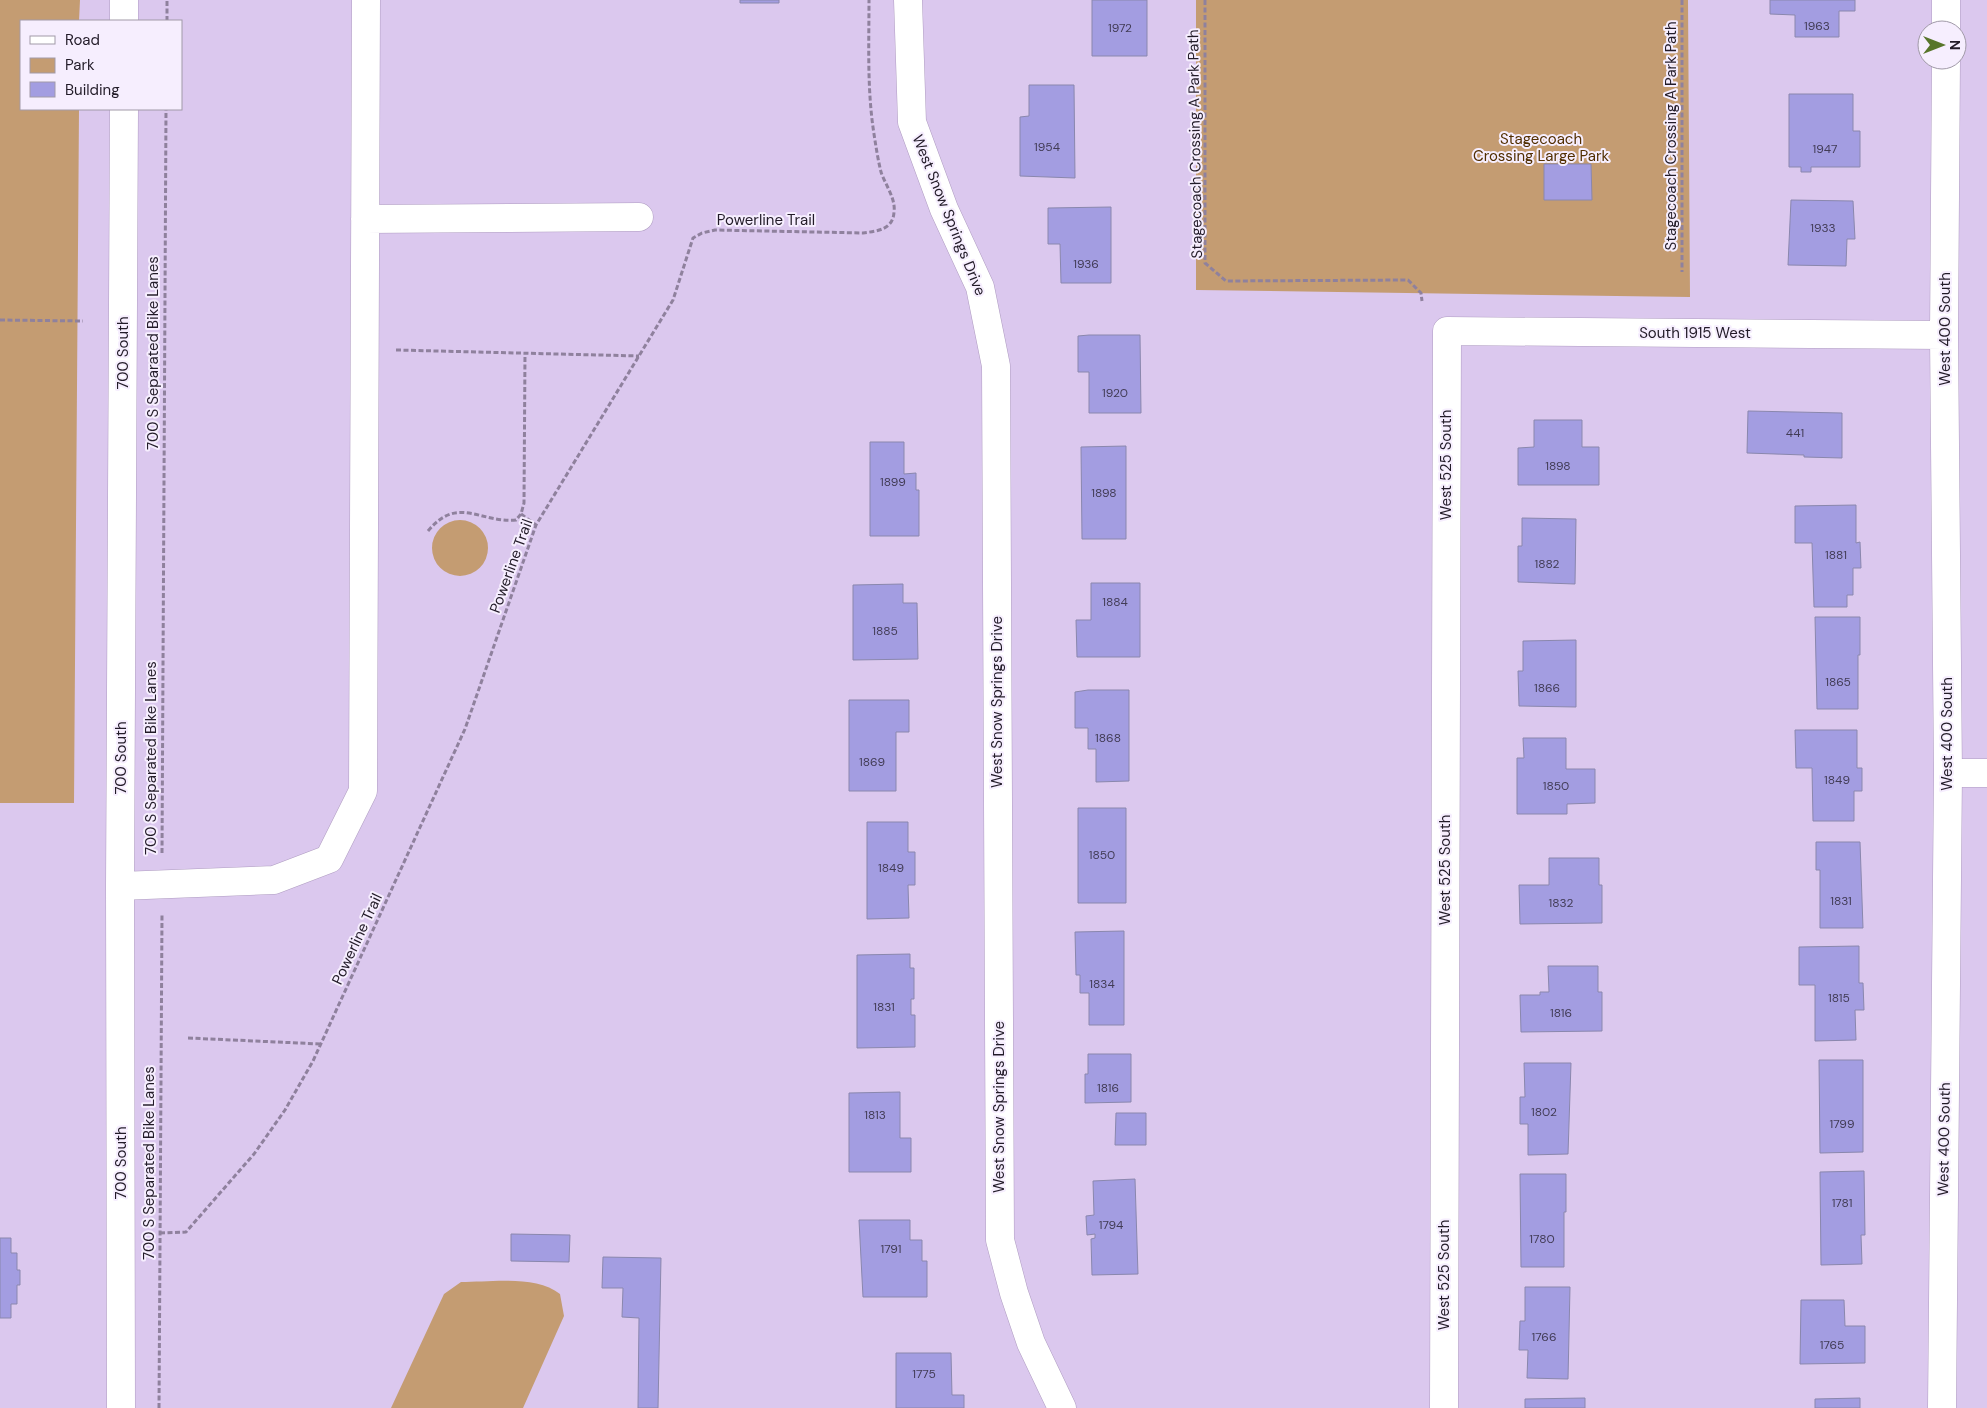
<svg xmlns="http://www.w3.org/2000/svg" width="1987" height="1408" font-family="'DM Sans',sans-serif">
<style>
.green{fill:#c49c72}
.building{fill:#a39de1;stroke:#8a87ad}
.lines{fill:none;stroke-linecap:round;stroke-linejoin:round}
.minor-casing{stroke:#af9cc1;stroke-width:29}
.path{stroke:#8f819d;stroke-width:3;stroke-dasharray:5 2.5;stroke-linecap:butt}
.minor{stroke:#fff;stroke-width:28}
.labels{text-anchor:middle;dominant-baseline:central;stroke-width:4;stroke-linejoin:round;paint-order:stroke}
.number-label{font-size:12px;fill:#423c56}
.street-label{font-size:15px;fill:#221b28;stroke:#f6eefe}
.park-label{font-size:15px;fill:#512e00;stroke:#f6eefe}
</style>
<rect width="100%" height="100%" fill="#dbc8ee"/>
<!-- green -->
<path class="green" d="M0,0H80L79,21H21V109H79L74,803H0Z
M1196,0H1688L1690,297L1196,290Z
M432 548a28 28 0 1 1 56 0a28 28 0 1 1-56 0Z
M461,1282C491,1282 536,1275 560,1294L564,1316L523,1408H391L444,1294Z"/>
<!-- building -->
<path class="building" d="M740,0H779V3H740Z
M1092,0H1147V56H1092Z
M1770,0H1855V11H1839V37H1795V15L1770,14Z
M1029,85H1074L1075,178L1020,176V117L1029,116Z
M1789,94H1853V131H1860V167H1811V172H1801V167H1789Z
M1544,164H1591L1592,200H1544Z
M1791,200L1853,201L1855,239H1847L1846,266L1788,265Z
M1111,207V283H1061L1060,244H1048V208Z
M1089,335H1140L1141,413H1089V372H1078V336Z
M1748,411L1842,413V458L1804,457V455L1747,453Z
M1534,420H1582V447H1599V485H1518V448L1534,447Z
M870,442H904V474L916,473V490H919V536H870Z
M1126,446V539H1082L1081,447Z
M1856,505V543L1860,542L1861,568H1853V595H1847V607H1814L1812,543H1795V506Z
M1522,518L1576,519L1575,584L1518,582V546H1522Z
M1091,583H1140V657H1077L1076,620H1091Z
M903,584V603H917L918,659L853,660V585Z
M1815,617H1860V655H1858V709H1817Z
M1576,640V707L1519,706L1518,671H1523V641Z
M1088,690H1129V781L1096,782V749H1088V728H1075V692Z
M849,700H909V732H896V791H849Z
M1795,730H1857V768H1862V791H1854V821H1813L1812,768H1796Z
M1523,738H1566V769H1595V803L1567,804V814H1517V758H1524Z
M1078,808H1126V903H1078Z
M867,822H908V852H915V885H908L909,918L867,919Z
M1816,842H1860L1863,928H1820V870H1816Z
M1549,858H1599V885H1602V923L1520,924L1519,885H1549Z
M1124,931V1025H1089V993H1080V975H1076L1075,932Z
M1859,946V983H1863L1864,1010H1855L1856,1040L1815,1041V985H1799V947Z
M910,954V968H914V999H911V1015H915V1047L857,1048V955Z
M1548,966H1598V992H1602V1031L1521,1032L1520,995H1540V992H1549Z
M1088,1054H1131V1102L1085,1103V1074H1088Z
M1819,1060H1863V1152L1820,1153Z
M1524,1063H1571L1568,1154L1528,1155V1124H1520V1097H1525Z
M900,1092V1138H911V1172H849V1093Z
M1116,1113H1146V1145H1115Z
M1864,1171L1865,1235H1861L1862,1264L1821,1265L1820,1172Z
M1520,1174H1566V1212H1564V1267H1521Z
M1135,1179L1138,1274L1092,1275L1091,1239L1095,1238V1234L1087,1235L1086,1216L1094,1215L1093,1181Z
M859,1220H910V1240H922V1261H927V1297H863Z
M511,1234L570,1235L569,1262L511,1261Z
M0,1238H11V1253H17V1270H20V1285H17V1304H11V1318H0Z
M603,1257L661,1258L658,1408H638L639,1318L622,1317L623,1288H602Z
M1525,1287H1570L1568,1379L1527,1378L1528,1350H1519L1520,1321H1525Z
M1801,1300H1844L1845,1326H1865V1363L1800,1364Z
M896,1353H951L952,1395H964V1408H896Z
M1585,1398V1408H1525V1399Z
M1860,1398V1408H1815V1399Z"/>
<g class="lines">
<defs>
<path id="minor" d="M908,0L912,122L944,209L980,287L996,366L1000,1240L1014,1293L1031,1343L1062,1408
M124,21V0
M1946,30V0
M365,219L639,217
M1948,773H1987
M120,886L274,880L329,859L363,791L366,0
M121,1408L120,886L124,109
M1444,1408L1447,331L1944,335
M1942,1408L1948,773L1944,335L1946,60"/>
</defs>
<!-- minor casing -->
<use href="#minor" class="minor-casing"/>
<!-- path -->
<path class="path" d="M1205,0V263L1226,281L1408,280L1421,293L1422,301
M1682,0V272
M167,21V0
M0,320L83,321
M396,350L639,356
M521,514L536,525
M428,531C458,495 479,523 516,520L521,514L524,503L525,353
M162,853L166,109
M188,1038L321,1044
M160,1233L186,1232L254,1154L285,1110L313,1061L465,729L536,525L673,300L693,238L702,233L715,230L863,233C877,231 893,230 894,212C896,199 885,184 881,172C878,160 876,147 874,134C867,90 869,45 869,0
M159,1408L162,914"/>
<!-- minor -->
<use href="#minor" class="minor"/>
</g>
<g class="labels">
<!-- number labels -->
<g class="number-label">
<text x="1817" y="26">1963</text>
<text x="1120" y="28">1972</text>
<text x="1047" y="147">1954</text>
<text x="1825" y="149">1947</text>
<text x="1823" y="228">1933</text>
<text x="1086" y="264">1936</text>
<text x="1115" y="393">1920</text>
<text x="1795" y="433">441</text>
<text x="1558" y="466">1898</text>
<text x="893" y="482">1899</text>
<text x="1104" y="493">1898</text>
<text x="1836" y="555">1881</text>
<text x="1547" y="564">1882</text>
<text x="1115" y="602">1884</text>
<text x="885" y="631">1885</text>
<text x="1838" y="682">1865</text>
<text x="1547" y="688">1866</text>
<text x="1108" y="738">1868</text>
<text x="872" y="762">1869</text>
<text x="1837" y="780">1849</text>
<text x="1556" y="786">1850</text>
<text x="1102" y="855">1850</text>
<text x="891" y="868">1849</text>
<text x="1841" y="901">1831</text>
<text x="1561" y="903">1832</text>
<text x="1102" y="984">1834</text>
<text x="1839" y="998">1815</text>
<text x="884" y="1007">1831</text>
<text x="1561" y="1013">1816</text>
<text x="1108" y="1088">1816</text>
<text x="1544" y="1112">1802</text>
<text x="875" y="1115">1813</text>
<text x="1842" y="1124">1799</text>
<text x="1842" y="1203">1781</text>
<text x="1111" y="1225">1794</text>
<text x="1542" y="1239">1780</text>
<text x="891" y="1249">1791</text>
<text x="1544" y="1337">1766</text>
<text x="1832" y="1345">1765</text>
<text x="924" y="1374">1775</text>
</g>
<!-- street labels -->
<g class="street-label">
<text transform="translate(1671 136) rotate(-90)">Stagecoach Crossing A Park Path</text>
<text transform="translate(1195 144) rotate(-91)">Stagecoach Crossing A Park Path</text>
<text transform="translate(949 215) rotate(68)">West Snow Springs Drive</text>
<text x="766" y="220">Powerline Trail</text>
<text transform="translate(1945 329) rotate(-90)">West 400 South</text>
<text x="1695" y="333">South 1915 West</text>
<text transform="translate(123 353) rotate(-90)">700 South</text>
<text transform="translate(153 353) rotate(-90)">700 S Separated Bike Lanes</text>
<text transform="translate(1446 465) rotate(-90)">West 525 South</text>
<text transform="translate(511 566) rotate(-70)">Powerline Trail</text>
<text transform="translate(997 702) rotate(-90)">West Snow Springs Drive</text>
<text transform="translate(1947 734) rotate(-90)">West 400 South</text>
<text transform="translate(121 758) rotate(-90)">700 South</text>
<text transform="translate(151 758) rotate(-90)">700 S Separated Bike Lanes</text>
<text transform="translate(1445 870) rotate(-90)">West 525 South</text>
<text transform="translate(357 939) rotate(-65)">Powerline Trail</text>
<text transform="translate(999 1107) rotate(-90)">West Snow Springs Drive</text>
<text transform="translate(1944 1139) rotate(-89)">West 400 South</text>
<text transform="translate(121 1163) rotate(-90)">700 South</text>
<text transform="translate(149 1163) rotate(-90)">700 S Separated Bike Lanes</text>
<text transform="translate(1444 1275) rotate(-90)">West 525 South</text>
</g>
<!-- park labels -->
<g class="park-label">
<text x="1541" y="139">Stagecoach<tspan x="1541" dy="17">Crossing Large Park</tspan></text>
</g>
</g>
<!-- legend -->
<rect x="20" y="20" width="162" height="90" fill="#f6eefe" stroke="#a19aa8"/>
<rect x="30" y="36" width="25" height="8" fill="#ffffff" stroke="#a19aa8"/>
<text x="65" y="45" font-size="15" fill="#221b28">Road</text>
<rect x="30" y="58" width="25" height="15" fill="#c49c72" stroke="#a19aa8"/>
<text x="65" y="70" font-size="15" fill="#221b28">Park</text>
<rect x="30" y="82" width="25" height="15" fill="#a39de1" stroke="#a19aa8"/>
<text x="65" y="95" font-size="15" fill="#221b28">Building</text>
<!-- north arrow -->
<g transform="translate(1942 45) rotate(90)"><circle r="24" fill="#f6eefe" stroke="#a19aa8"/>
<path d="M0-4L9 19L0 12L-9 19Z" fill="#58762b"/>
<text y="-8" font-size="14" font-weight="bold" text-anchor="middle" fill="#221b28">N</text>
</g>
</svg>
